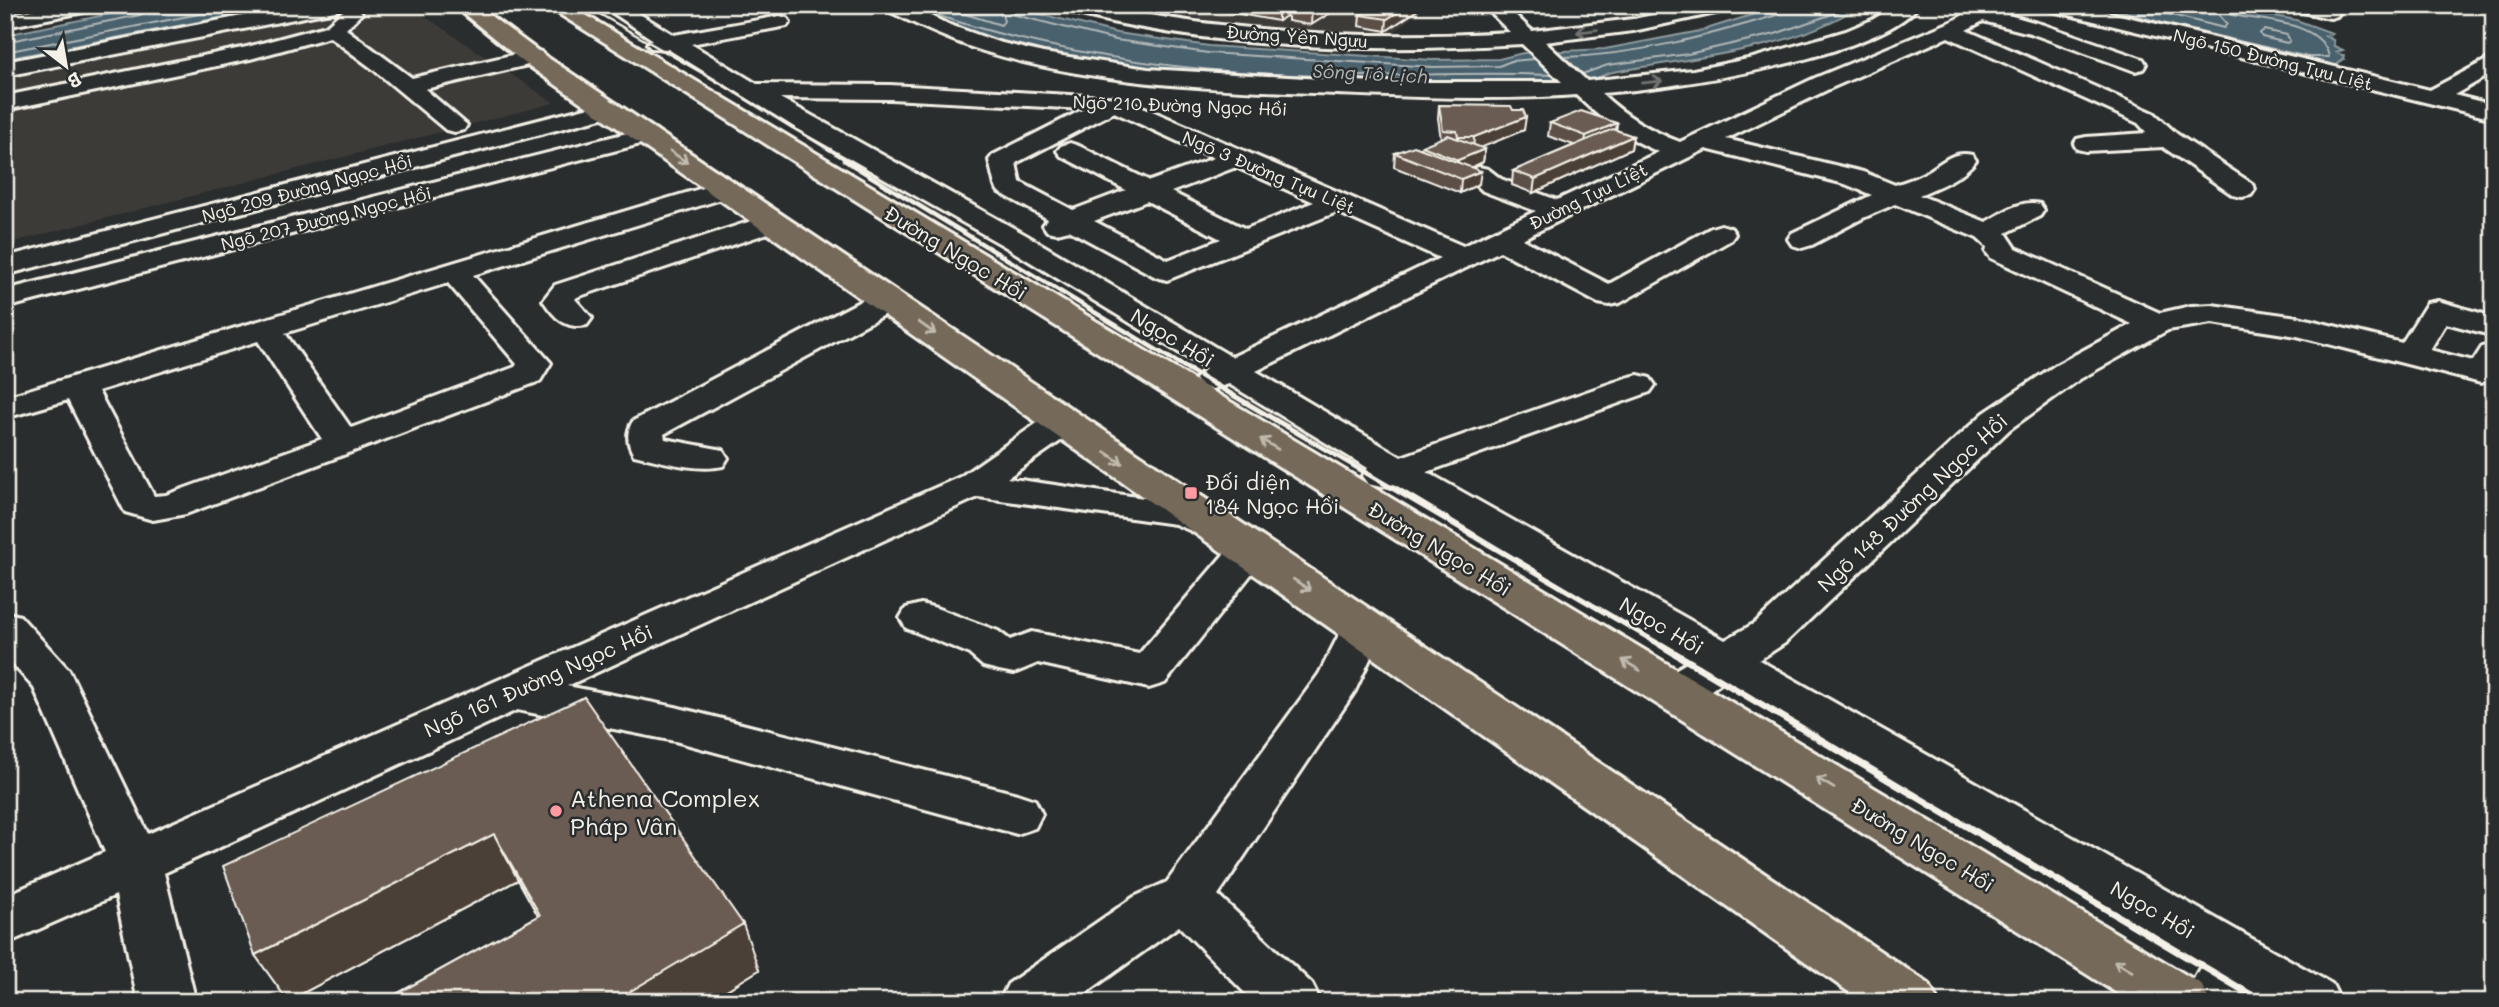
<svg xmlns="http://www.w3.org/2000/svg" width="2499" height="1007" font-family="Mali,sans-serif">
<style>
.built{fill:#3e3b39}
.water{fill:#49616d;stroke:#8d9b9e;stroke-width:2}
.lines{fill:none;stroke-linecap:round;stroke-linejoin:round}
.shore{stroke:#b0b7b7;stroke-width:2}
.minor-casing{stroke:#f4f1e8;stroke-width:6}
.highway-casing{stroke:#f4f1e8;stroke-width:6}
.minor{fill:#2a2d2e;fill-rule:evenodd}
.highway{fill:#746a5a;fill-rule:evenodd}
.rail-far3{stroke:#f4f1e8;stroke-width:2.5}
.rail-far2{stroke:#f4f1e8;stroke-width:4.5}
.rail-far1{stroke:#f4f1e8;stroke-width:5}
.rail{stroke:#f4f1e8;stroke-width:7}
.wall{fill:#5c4f47;stroke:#f4f1e8;stroke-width:2}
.shaded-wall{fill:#4b4039;stroke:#f4f1e8;stroke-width:2}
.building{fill:#6b5c52;stroke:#f4f1e8;stroke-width:2}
.oneway{stroke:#71726f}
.oneway2{stroke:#c1bbaf}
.poi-dot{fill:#ff9aa2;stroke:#2a2d2e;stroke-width:2.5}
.labels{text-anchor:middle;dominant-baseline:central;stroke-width:5;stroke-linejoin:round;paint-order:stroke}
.far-street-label{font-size:18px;fill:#f4f1e8;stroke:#2a2d2e}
.far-water-label{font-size:19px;font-style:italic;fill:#b0b7b7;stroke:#2a2d2e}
.street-label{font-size:21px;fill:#f4f1e8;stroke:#2a2d2e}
.poi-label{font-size:21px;fill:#f4f1e8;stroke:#2a2d2e;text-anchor:start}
.near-poi-label{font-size:24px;fill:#f4f1e8;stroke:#2a2d2e;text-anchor:start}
</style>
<rect width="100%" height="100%" fill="#2a2d2e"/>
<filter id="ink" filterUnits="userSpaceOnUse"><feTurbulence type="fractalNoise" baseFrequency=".0143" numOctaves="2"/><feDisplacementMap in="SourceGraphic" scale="14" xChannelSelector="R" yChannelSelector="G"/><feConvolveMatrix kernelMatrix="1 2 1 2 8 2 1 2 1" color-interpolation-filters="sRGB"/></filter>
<g filter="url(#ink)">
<!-- built -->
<path class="built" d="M349,5H408L554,103L5,244V77Z
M1141,5H1426L1390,36L1304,33L1198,18Z"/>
<!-- water -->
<path class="water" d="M155,5H286L5,59V35Z
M898,5H1004L1117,33L1209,46L1432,60L1499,59L1523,53L1605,49L1700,31L1784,5H1861C1791,52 1693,57 1613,72C1606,73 1600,78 1593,79C1568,85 1538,84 1513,80C1366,84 1222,84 1077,57C1040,50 1002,45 967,33C944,25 921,14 898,5Z
M2085,5H2216L2296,20L2332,33L2325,36L2333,40L2334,46L2343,50L2336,52L2344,56V59L2334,67L2326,66L2099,12Z"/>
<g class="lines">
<!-- shore -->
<path class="shore" d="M936,5L1001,25L1004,21L999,5
M1007,5L1011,14L1116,40L1208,53L1433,67L1499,66L1511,61L1535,59
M2101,5L2166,24L2308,57H2329C2322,21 2262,21 2232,15L2227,12L2226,5
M2132,5L2224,28L2227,24L2219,15L2217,5
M924,11C1051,54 1188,73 1323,76C1399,77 1476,71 1552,75
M2264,30L2287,35L2290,41L2287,43L2262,37L2260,33Z
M5,42L140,15L145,11L146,5
M5,52L245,5
M1564,57C1638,55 1707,36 1777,15L1782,11L1783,5
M1582,74L1608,65L1688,54L1775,34L1838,12L1848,5"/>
<defs>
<path id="minor" d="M56,5H99L89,11L5,27V15Z
M299,5H345L335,11L5,76V62Z
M601,5H625L674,35L780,16L787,18L790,22L787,26L691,44L757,84L890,85L1122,98L1463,246L1536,211L1483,191L1466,175L1470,169L1479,167L1488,169L1501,179L1557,200L1659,152C1627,139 1601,119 1576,95C1496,101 1416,97 1336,94C1218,89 1097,86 983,51C949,40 917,25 885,9L882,5H908L947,24L998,42L1043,53L1148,69L1373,82H1562L1522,44C1370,53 1207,50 1059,9L1056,5C1111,5 1166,20 1221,25C1317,36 1414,38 1510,32L1483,5H1505L1532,31L1633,19L1704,5H1737L1734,9L1633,31L1545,42L1587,81L1693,70L1753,58L1846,31L1872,20L1897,5H1919C1881,58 1666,89 1601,93C1624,115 1650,131 1680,142L1815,78L1953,21L1981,5H2006L1998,12L2044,25L2143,59L2146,64L2143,69L2135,71L2030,33L1983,21L1966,30L2154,113L2177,134L2251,183L2255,189L2251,195L2242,197L2233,195L2163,147L2086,151L2077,149L2074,144L2077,139L2086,137L2147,133L2138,123L1948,37L1831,88L1726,139L1863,172L1895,185C1906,181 1917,178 1927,172C1942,163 1953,150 1972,155L1976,160C1964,177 1938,187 1919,195L1986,222C2003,213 2020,199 2040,204L2044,210L2040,216L2006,233L2016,248L2160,313L2191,306L2212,305L2298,317L2402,343L2427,303L2438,301L2494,317V336L2446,323L2430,350L2473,361L2482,347L2494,344V379L2481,383L2297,336L2212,323L2168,330L2080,379L2010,429L1785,643L1759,660L2332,984L2341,1002H2261L2245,993L2240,1002H2181L2201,966L1724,681C1700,697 1688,711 1658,702L1651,691L1658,680L1690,661L1394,484L1381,487L1368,484L1362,476L1368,468L1229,384L1212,389L1200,386L1195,379L1206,369L1006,247L794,127L668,49L651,48L647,44L652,39ZM780,98L890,99L1084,109L993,155L989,160L995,186L999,192L1048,219L1043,225L1047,231L1057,233L1069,230L1156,277L1167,280L1337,212L1440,258L1232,357L1026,235ZM1114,112L1214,158L1150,181L1079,146L1070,143L1061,146L1057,151L1061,156L1126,190L1073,210L1020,182L1016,163ZM1706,149L1845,184L1872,195L1792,233L1788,239L1792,245L1802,248L1812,245L1863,218L1895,204L1977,238L1987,247L1986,252L1991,258L2132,324L2056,365L1984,413L1755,623L1725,640L1427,472L1650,392L1655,385L1650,378L1638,375L1626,378L1401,457L1256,371L1500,251L1598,303L1609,305L1620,303L1731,240L1735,234L1731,228L1721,225L1711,228L1609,284L1522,239ZM1236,167L1314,202L1246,229L1171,192ZM1147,201L1221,239L1168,260L1094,221Z
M2042,5H2078L2430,90L2494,56V72L2454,95L2494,105V119L2045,9Z
M2286,5L2337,8L2340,12L2337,16L2330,18L2289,9Z
M352,7L359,9L362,13L346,29L412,78L533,50L541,52L544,57L541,62L425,89L467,125L464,130L455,132L446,130L373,69L330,37L250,59L5,110V96L247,47L326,26L345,9Z
M609,102L617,104L621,109L617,114L5,275V257Z
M647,128L656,130L659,135L656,140L5,308V290Z
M726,181L735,183L739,189L735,195L473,275L551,363L540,381L186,514L153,520L125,512L68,400L5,418V397ZM448,283L517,364L515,367L351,428L285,333ZM258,341L322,439L166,495L154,496L98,391Z
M773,214L783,216L787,222L783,228L577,297L575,299L592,318L587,325C566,330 554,317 543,300L555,285Z
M887,291L898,293L902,300L898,307L664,434L665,439L723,450L728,458L723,466C696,472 661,461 634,455C627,444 626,432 633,421L876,293Z
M1062,412L1075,415L1080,423L1075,431L1007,478L1199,506L1225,518L1231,527L1225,536L1211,539L1175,524L978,497L567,686L675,707L1017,794L1035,800L1042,814L1035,828L1017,834L675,741L517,710L164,873L196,1002H138L116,895L5,944V896L105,852L34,688L5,655V612L20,616L69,670L148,834L960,477L1049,415Z
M1250,536L1264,540L1270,549L1264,558L1165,683L1149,688L1038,663L1014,673L999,670L983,666L968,653L906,628L900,618L906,608L921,604L936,608L998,631L1010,640L1032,632L1139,654L1236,540Z
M1363,612L1378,617L1385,627L1355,691L1218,895L1312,984L1321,1002H1254L1179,926L1073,1002H999L1008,984L1134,897L1167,882L1319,674L1348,617Z"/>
<path id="highway" d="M453,5H476L538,51L1929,984L1938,1002H1863L522,61Z
M545,5H569L2201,984L2210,1002H2131Z"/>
</defs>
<!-- minor casing -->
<use href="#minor" class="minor-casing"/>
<!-- highway casing -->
<use href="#highway" class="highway-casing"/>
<!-- minor -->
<use href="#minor" class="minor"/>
<!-- highway -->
<use href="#highway" class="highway"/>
<!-- rail-far3 -->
<path class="rail-far3" d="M584,5L735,92L847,161"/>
<!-- rail-far2 -->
<path class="rail-far2" d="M844,160L1193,372"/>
<!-- rail-far1 -->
<path class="rail-far1" d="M1190,370L1664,647"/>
<!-- rail -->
<path class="rail" d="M1661,645L2263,1002"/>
</g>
<!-- wall -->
<path class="wall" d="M1189,5H1343L1311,25L1288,21V17L1286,16L1278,21Z
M1375,5H1425L1386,31L1359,26L1360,15Z
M1439,105L1513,110L1524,130L1481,147L1485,149L1483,162L1472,167L1479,184L1460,193L1394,167L1395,153L1421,148L1422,146L1441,139L1438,118Z
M1550,123H1617L1616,130L1633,136L1631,149L1533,193L1512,185L1513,171L1574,145L1548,136Z
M584,697L759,970L707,1002H382L538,916L518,880L288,1001L255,955Z"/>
<!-- shaded-wall -->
<path class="shaded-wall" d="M1278,5H1286V16L1278,21Z
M1316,5H1343L1311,25L1312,8Z
M1409,5H1425L1386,31L1387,19Z
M1526,117L1524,130L1473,151L1474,137Z
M1617,123L1615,136L1584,149L1586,136Z
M1633,136L1631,149L1533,193L1535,179Z
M1485,149L1483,162L1457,174L1458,160Z
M1481,171L1479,184L1460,193L1461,179Z
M494,834L518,880L288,1001L255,955Z
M743,924L759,970L707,1002H612Z"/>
<!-- building -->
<path class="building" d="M1294,5H1316L1312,8Z
M1375,5H1409L1387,19L1360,15Z
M1439,105L1511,106L1513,110H1523L1526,117L1474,137H1458L1457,131L1443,130Z
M1581,111L1617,123L1586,136L1550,123Z
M1613,129L1633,136L1535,179L1513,171Z
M1448,135L1485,149L1458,160L1422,146Z
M1414,146L1481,171L1461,179L1395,153Z
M584,697L743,924L612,1002H382L540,915L494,834L255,955L223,866Z"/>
<!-- one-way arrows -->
<defs><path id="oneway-shaft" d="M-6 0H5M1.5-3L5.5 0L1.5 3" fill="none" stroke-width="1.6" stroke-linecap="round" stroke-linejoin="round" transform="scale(1.75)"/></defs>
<g class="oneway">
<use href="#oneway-shaft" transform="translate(1587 31) rotate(172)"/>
<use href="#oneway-shaft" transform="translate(1652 82) rotate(-6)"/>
</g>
<g class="oneway2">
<use href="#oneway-shaft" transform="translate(679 157) rotate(34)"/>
<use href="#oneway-shaft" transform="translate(927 328) rotate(35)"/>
<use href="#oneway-shaft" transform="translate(1269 444) rotate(-149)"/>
<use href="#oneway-shaft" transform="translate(1114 458) rotate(34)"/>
<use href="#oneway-shaft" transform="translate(1302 585) rotate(34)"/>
<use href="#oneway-shaft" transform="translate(1631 665) rotate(-149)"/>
<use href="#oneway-shaft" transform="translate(1825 783) rotate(-149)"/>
<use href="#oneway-shaft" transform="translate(2123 966) rotate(-149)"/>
</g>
</g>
<!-- markers -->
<g class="poi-dot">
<rect x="1184" y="486" width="14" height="14" rx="3.5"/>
<circle cx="556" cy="811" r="7"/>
</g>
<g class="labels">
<!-- far-street labels -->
<g class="far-street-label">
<text transform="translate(1297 36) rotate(4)">Đường Yên Ngưu</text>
<text transform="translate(2273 59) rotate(14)">Ngõ 150 Đường Tựu Liệt</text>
<text transform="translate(1180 105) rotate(2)">Ngõ 210 Đường Ngọc Hồi</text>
<text transform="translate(1269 172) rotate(23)">Ngõ 3 Đường Tựu Liệt</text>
<text transform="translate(307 188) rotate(-15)">Ngõ 209 Đường Ngọc Hồi</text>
<text transform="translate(1588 196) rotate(-26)">Đường Tựu Liệt</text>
<text transform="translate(326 218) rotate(-14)">Ngõ 207 Đường Ngọc Hồi</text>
</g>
<!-- far-water labels -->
<g class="far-water-label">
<text transform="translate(1370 73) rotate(3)">Sông Tô Lịch</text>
</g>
<!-- street labels -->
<g class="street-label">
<text transform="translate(956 252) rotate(31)">Đường Ngọc Hồi</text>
<text transform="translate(1173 337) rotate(31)">Ngọc Hồi</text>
<text transform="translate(1912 502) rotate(-43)">Ngõ 148 Đường Ngọc Hồi</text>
<text transform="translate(1440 548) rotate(31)">Đường Ngọc Hồi</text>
<text transform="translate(1662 625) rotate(30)">Ngọc Hồi</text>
<text transform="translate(538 680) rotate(-24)">Ngõ 161 Đường Ngọc Hồi</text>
<text transform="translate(1923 844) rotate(31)">Đường Ngọc Hồi</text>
<text transform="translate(2153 909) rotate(30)">Ngọc Hồi</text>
</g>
<!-- poi labels -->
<g class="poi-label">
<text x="1205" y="481">Đối diện<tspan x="1205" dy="24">184 Ngọc Hồi</tspan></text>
</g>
<!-- near-poi labels -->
<g class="near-poi-label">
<text x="570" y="797">Athena Complex<tspan x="570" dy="28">Pháp Vân</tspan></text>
</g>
</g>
<!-- margin -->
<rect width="2499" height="1007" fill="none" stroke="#2a2d2e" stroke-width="28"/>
<rect x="14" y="14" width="2471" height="979" fill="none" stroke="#f4f1e8" stroke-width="2.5" filter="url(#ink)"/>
<!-- north arrow -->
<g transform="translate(66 66) rotate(149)" stroke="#2a2d2e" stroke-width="5" paint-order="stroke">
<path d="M0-5L12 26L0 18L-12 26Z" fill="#f4f1e8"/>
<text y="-10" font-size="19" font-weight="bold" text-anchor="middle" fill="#f4f1e8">B</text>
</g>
</svg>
